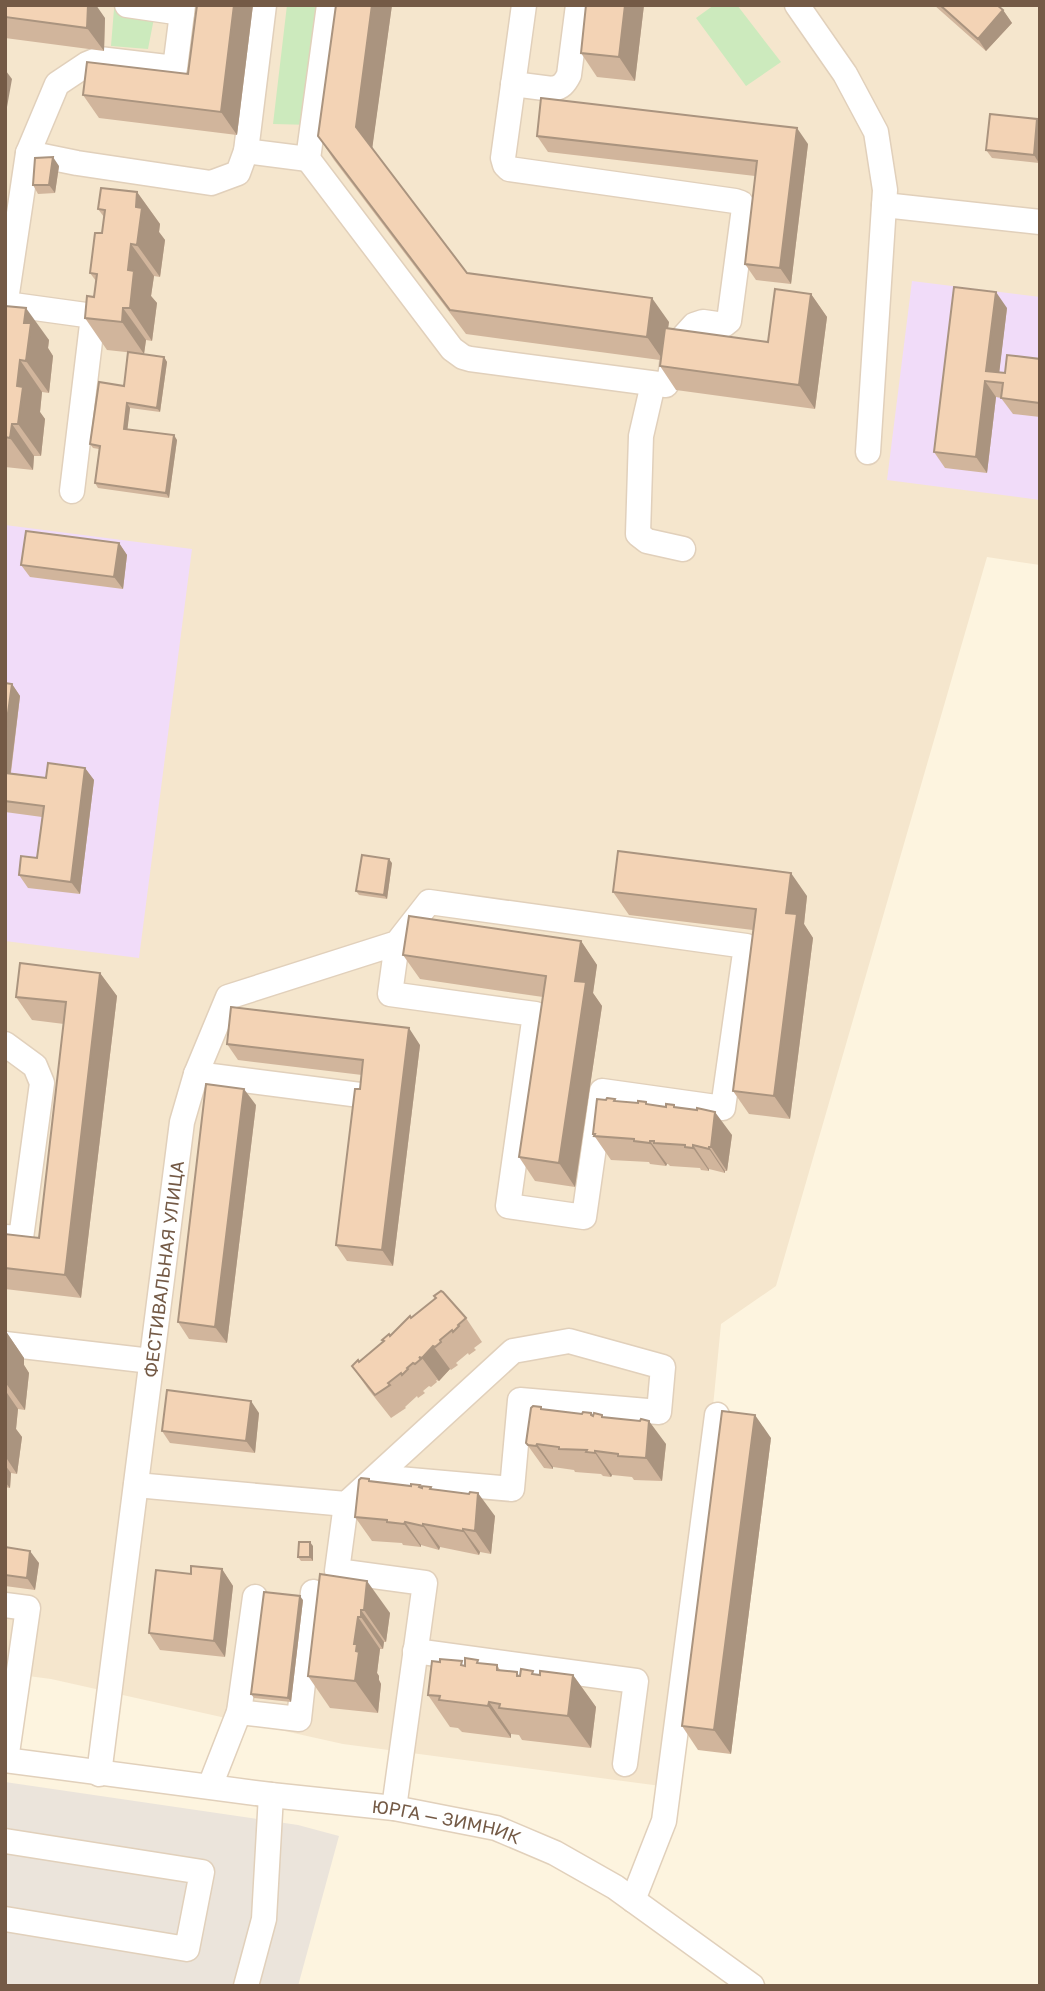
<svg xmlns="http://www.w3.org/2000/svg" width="1045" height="1991" font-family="'Golos Text',sans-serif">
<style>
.residential{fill:#f5e6cd}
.industrial{fill:#ebe4db}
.education{fill:#f1dcf9}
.green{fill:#cceabd}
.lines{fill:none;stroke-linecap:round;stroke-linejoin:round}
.minor-casing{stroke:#e1d0bb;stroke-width:27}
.minor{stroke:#fff;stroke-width:24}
.wall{fill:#d1b59c}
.shaded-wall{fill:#aa947f}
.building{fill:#f3d3b5;stroke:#aa947f;stroke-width:2}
.labels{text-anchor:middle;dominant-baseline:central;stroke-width:5;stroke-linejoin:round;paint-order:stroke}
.street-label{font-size:18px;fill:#745a46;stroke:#fff7e6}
</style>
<rect width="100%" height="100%" fill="#fdf4df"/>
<!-- residential -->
<path class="residential" d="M5,5H1040V565L987,557L776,1286L721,1324L676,1788L343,1744L51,1679L5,1673Z"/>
<!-- industrial -->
<path class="industrial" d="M5,1782L298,1825L339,1836L298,1986H5Z"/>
<!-- education -->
<path class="education" d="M912,281L1040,297V500L887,480Z
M5,525L192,549L139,958L5,941Z"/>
<!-- green -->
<path class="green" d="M287,5H326L313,125L273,124Z
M714,5H737L781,62L746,86L696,18Z
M114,9L155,13L148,49L111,46Z"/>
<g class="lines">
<defs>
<g id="minor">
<path d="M127,5L182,13"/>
<path d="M329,5L308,159L452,349L463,357L470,359L666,385L670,377L675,346L694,325L703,322L724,325L729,321L744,208L741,203L735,201L509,169L505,165L503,158L524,5"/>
<path d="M797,5L845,74L876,132L885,190L868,452"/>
<path d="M513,84L552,89C561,88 565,83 569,75L578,5"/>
<path d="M246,151L308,159"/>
<path d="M28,153L57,84L87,64L99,59L175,68L183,5"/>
<path d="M884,205L1040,222"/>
<path d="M6,304L93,316L72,491"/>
<path d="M5,307L28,153L77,163L211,183L238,173L246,151L264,5"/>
<path d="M653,384L641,436L638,534L647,541L683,549"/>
<path d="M5,1044L35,1066L42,1083L21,1238L5,1237"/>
<path d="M196,1074L360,1095"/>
<path d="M5,1344L151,1361"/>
<path d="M136,1485L346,1504L513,1351L569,1341L663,1367L659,1412L520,1400L512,1489L376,1477"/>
<path d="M346,1504L337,1571L425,1583L394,1808"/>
<path d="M5,1605L28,1608L6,1760"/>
<path d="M415,1651L636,1681L625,1764"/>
<path d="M239,1712L299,1719L313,1592"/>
<path id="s1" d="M5,1760L271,1795L394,1808L496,1828L555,1853L615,1887L752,1986"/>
<path id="s2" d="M99,1774L182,1122L196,1074L228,997L397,943L429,902L746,946L723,1108L602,1091L584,1217L508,1206L535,1014L390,994L397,943"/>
<path d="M210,1786L239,1712L255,1597"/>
<path d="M5,1841L202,1872L187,1949L5,1919"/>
<path d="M633,1900L664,1821L717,1415"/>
<path d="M246,1986L264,1919L271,1795"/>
</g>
</defs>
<!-- minor casing -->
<use href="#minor" class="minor-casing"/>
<!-- minor -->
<use href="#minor" class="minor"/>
</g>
<!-- wall -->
<path class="wall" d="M5,5L105,18L104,51L5,38Z
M197,5H253L237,135L99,118L83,95L188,74Z
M336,5H392L372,148L467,273L669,322L668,328L768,342L811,294L827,317L815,409L676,390L660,366V360L466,334L334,160L318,136Z
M586,5H644L635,81L597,77L581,53Z
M934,5H997L1003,10L1012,23L986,51Z
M1040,123L1039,163L992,158L986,150Z
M537,136L808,144L791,284L756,280L745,264L755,176L548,152Z
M59,166L55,193L38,194L33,185Z
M137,192L160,224L159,232L165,240L160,277L154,276L151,296L157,303L152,341L146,340L144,354L107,350L85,318L94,297L96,281L90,273L102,233L104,217L98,209Z
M5,306L49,340L48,348L53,356L49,393L42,392L40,412L45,419L41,456H34L33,470L5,467Z
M1007,308L999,372L1005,373L1040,359V417L1013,414L1001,398L996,397L987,473L945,468L934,452Z
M164,357L167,362L160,412L130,408L127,429L177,440L169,498L98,488L95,483L99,449L93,448L90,444Z
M119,543L127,555L123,589L30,577L21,565Z
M5,683L12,684L20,696L11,773L46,778L85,768L94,780L80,894L28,888L19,875L37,858L42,817L5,812Z
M392,863L387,899L359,895L356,891Z
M613,892L807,896L804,924L813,938L790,1119L749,1114L733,1091L753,930L629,915Z
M581,941L597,965L593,993L602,1006L575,1187L535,1181L519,1157L543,997L420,979L403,955Z
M100,973L117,996L81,1298L5,1289V1234L39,1238L64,1024L32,1020L16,997Z
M227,1044L420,1045L393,1266L347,1261L336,1245L362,1075L238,1060Z
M615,1099L616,1101L666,1107L674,1105L676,1108L732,1135L727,1171H725V1173L709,1169V1171L701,1170L700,1168L670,1166L668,1164H667L666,1166L650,1164L649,1162L611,1160L593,1134L606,1100Z
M256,1105L227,1343L189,1339L178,1322Z
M411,1318H466L482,1342L474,1348L476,1350L469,1355L468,1353L456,1363L458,1365L451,1370L450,1369L439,1381L436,1380L437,1382L431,1387L429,1386L423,1391L425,1393L418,1398L417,1396L405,1407L406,1408L391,1418L368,1389L352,1366L359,1362Z
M5,1330L24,1358V1365L29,1373L25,1410L18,1409L16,1429L22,1437L17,1474L11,1473L10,1488L5,1487Z
M543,1409L582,1414L591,1413L593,1415L604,1417L666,1444L662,1481L634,1480L632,1477L612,1475L611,1477L603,1476L601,1474L575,1472L574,1470L553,1467V1469L544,1468L526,1443Z
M259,1413L255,1453L170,1443L162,1431Z
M771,1438L731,1754L698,1750L682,1726Z
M371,1481L411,1486L420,1485L422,1488L432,1489L495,1516L491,1554L480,1552L479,1555L440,1547L439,1550L421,1545V1547L403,1545L402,1543L372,1541L355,1517Z
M313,1546V1561H301L298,1557Z
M5,1547L39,1563L35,1590L5,1586Z
M222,1569L233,1586L225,1657L160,1650L149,1633L191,1574Z
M320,1574L390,1613L386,1642H384L383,1649H380L377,1673L379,1676V1680L381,1684L378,1713L330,1708L308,1676Z
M303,1600L291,1702L254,1698L251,1694Z
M480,1663L497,1665L500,1670L520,1675L535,1674L573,1675L596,1707L591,1748L522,1740L519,1735L511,1734V1738L462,1732L458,1728L450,1727L428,1695L465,1665Z"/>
<!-- shaded-wall -->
<path class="shaded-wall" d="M88,5H96L105,18L104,51L87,28Z
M234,5H253L237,135L221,112Z
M372,5H392L372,150L356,127Z
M625,5H644L635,81L619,57Z
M1003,10L1012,23L986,51L978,39Z
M6,71L12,79L7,107L5,105Z
M1037,119L1040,123L1039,163L1034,155Z
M797,128L808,144L791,284L780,268Z
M53,157L59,166L55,193L49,185Z
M137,192L160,224L159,232L165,240L160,277L137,245L136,207Z
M131,244L154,276L151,296L157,303L152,341L130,308L128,270Z
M996,292L1007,308L998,383L986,371Z
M811,294L827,317L815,409L799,385Z
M652,298L669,322L663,360L647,337Z
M26,308L49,340L48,348L53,356L49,393L26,361L24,323Z
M123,308L146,340L144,354L122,322Z
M164,357L167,362L160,412L157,408Z
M20,360L42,392L40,412L45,419L41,456L18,424L17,386Z
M985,381L996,397L987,473L976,457Z
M127,403L130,408L127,433L124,429Z
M12,424L34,456L33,470L10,438Z
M174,435L177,440L169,498L166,493Z
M119,543L127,555L123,589L114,577Z
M12,684L20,696L9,785L5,779V735Z
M85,768L94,780L80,894L71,882Z
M389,859L392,863L387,899L384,895Z
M791,873L807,896L804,924L813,938L790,1119L774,1096L786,913Z
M581,941L597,965L593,993L602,1006L575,1187L559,1163L575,981Z
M100,973L117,996L81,1298L65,1275Z
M409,1028L420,1045L393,1266L382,1250Z
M244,1089L256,1105L227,1343L215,1327Z
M715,1112L732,1135L727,1171L711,1147Z
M650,1141L667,1164L666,1166L650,1143Z
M693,1145L709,1169V1171L693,1148Z
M709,1147L725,1171V1173L709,1149Z
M5,1330L24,1358V1365L29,1373L25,1410L5,1382Z
M433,1346L450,1369L439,1381L422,1358Z
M5,1390L18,1409L16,1429L22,1437L17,1474L5,1456Z
M251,1401L259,1413L255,1453L246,1441Z
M755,1415L771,1438L731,1754L714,1730Z
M649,1421L666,1444L662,1481L646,1458Z
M537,1444L553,1467V1469L536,1446Z
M595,1451L612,1475L611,1477L595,1453Z
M5,1465L11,1473L10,1488L5,1482Z
M478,1493L495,1516L491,1554L475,1531Z
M405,1522L421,1545V1547L404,1524Z
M423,1524L440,1547L439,1550L423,1526Z
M463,1529L480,1552L479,1555L463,1531Z
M310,1542L313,1546V1561L310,1557Z
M30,1551L39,1563L35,1590L27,1578Z
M222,1569L233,1586L225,1657L214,1641Z
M367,1581L390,1613L386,1642L364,1610Z
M300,1596L303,1600L291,1702L288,1698Z
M361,1610L384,1642L383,1649L361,1617Z
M358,1617L380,1649L377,1673L379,1676V1680L381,1684L378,1713L355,1681L354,1644Z
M573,1675L596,1707L591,1748L568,1716Z
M489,1702L511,1734V1738L488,1706Z"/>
<!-- building -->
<path class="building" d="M5,5H88L87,28L5,17Z
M197,5H234L221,112L83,95L87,62L188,74Z
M336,5H372L356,127L467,273L652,298L647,337L450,310L318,136Z
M586,5H625L619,57L581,53Z
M940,5H997L1003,10L978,39Z
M541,98L797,128L780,268L745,264L757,161L537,136Z
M990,114L1037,119L1034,155L986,150Z
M53,157L49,185H33L35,158Z
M101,188L137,192L136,207L142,208L137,245L131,244L128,270L134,271L130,308H123L122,322L85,318L87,296L94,297L97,274L90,273L95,233H102L105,210L98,209Z
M954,287L996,292L986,371L1005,373L1007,355L1040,359V403L1001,398L1003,383L985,381L976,457L934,452Z
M775,289L811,294L799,385L660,366L665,328L768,342Z
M5,306L26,308L24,323H31L26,361L20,360L17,386L23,387L18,424H12L10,438L5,437Z
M128,352L164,357L157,408L127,403L124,429L174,435L166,493L95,483L100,446L90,444L99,382L124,386Z
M26,531L119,543L114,577L21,565Z
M5,683L12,684L5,735Z
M48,763L85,768L71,882L19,875L21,856L37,858L44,806L5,801V773L46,778Z
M618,851L791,873L786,913L797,914L774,1096L733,1091L756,909L613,892Z
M362,855L389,859L384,895L356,891Z
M409,916L581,941L575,981L586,982L559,1163L519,1157L546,976L403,955Z
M20,963L100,973L65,1275L5,1268V1234L39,1238L66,1002L16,997Z
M231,1007L409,1028L382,1250L336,1245L355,1089H360L363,1060L227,1044Z
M206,1084L244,1089L215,1327L178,1322Z
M607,1098L615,1099L614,1101L638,1103V1101L646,1102V1104L666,1107V1104L674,1105V1107L697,1110V1108L715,1112L711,1147H709V1149L693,1145V1148L685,1147V1145L654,1143V1141H650V1143L634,1141V1139L594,1136L595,1134H593L597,1099L606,1100Z
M441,1291L443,1292L466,1318L458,1325L459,1326L453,1332L452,1330L440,1340L441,1342L435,1347L433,1346L422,1358L419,1357L421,1359L415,1364L413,1363L407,1368L408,1369L402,1375L401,1373L388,1383L390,1385L375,1395L352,1366L358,1360L359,1362L384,1341L382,1340L389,1334L390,1336L410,1316L411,1318L436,1298L434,1296Z
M167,1390L251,1401L246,1441L162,1431Z
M533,1406L541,1407V1409L582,1414L583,1412L591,1413V1415L593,1416L594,1413L602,1415V1417L640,1421L641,1419L649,1421L646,1458L618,1456V1454L595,1451V1453L586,1452L587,1450L559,1449V1447L537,1444L536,1446L528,1445L526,1443L531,1408Z
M722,1411L755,1415L714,1730L682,1726Z
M361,1478L369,1479V1481L411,1486V1484L420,1485L419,1487L422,1488V1486L431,1487L430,1489L469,1494L470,1492L478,1493L475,1531L463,1529V1531L423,1524V1526L405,1522L404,1524L387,1522V1520L355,1517L359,1480Z
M299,1542H310V1557H298Z
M5,1547L30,1551L27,1578L5,1575Z
M191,1566L222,1569L214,1641L149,1633L156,1570L191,1574Z
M320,1574L367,1581L364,1610H361V1617H358L354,1644H357L356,1651L359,1652L355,1681L308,1676Z
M264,1592L300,1596L288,1698L251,1694Z
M465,1658L478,1660L477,1663L497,1665V1670L517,1672V1676H520L521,1669L533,1671L532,1674L540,1675V1671L573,1675L568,1716L499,1708L500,1704L489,1702L488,1706L439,1700L440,1696L428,1695L432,1661L440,1662V1659L462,1661L461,1665L465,1666Z"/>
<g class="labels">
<!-- street labels -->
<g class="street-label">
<text stroke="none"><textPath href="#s2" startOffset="509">ФЕСТИВАЛЬНАЯ УЛИЦА</textPath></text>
<text stroke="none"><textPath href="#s1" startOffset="446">ЮРГА — ЗИМНИК</textPath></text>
</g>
</g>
<!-- border -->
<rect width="1045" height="1991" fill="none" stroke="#745a46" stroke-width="14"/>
</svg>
